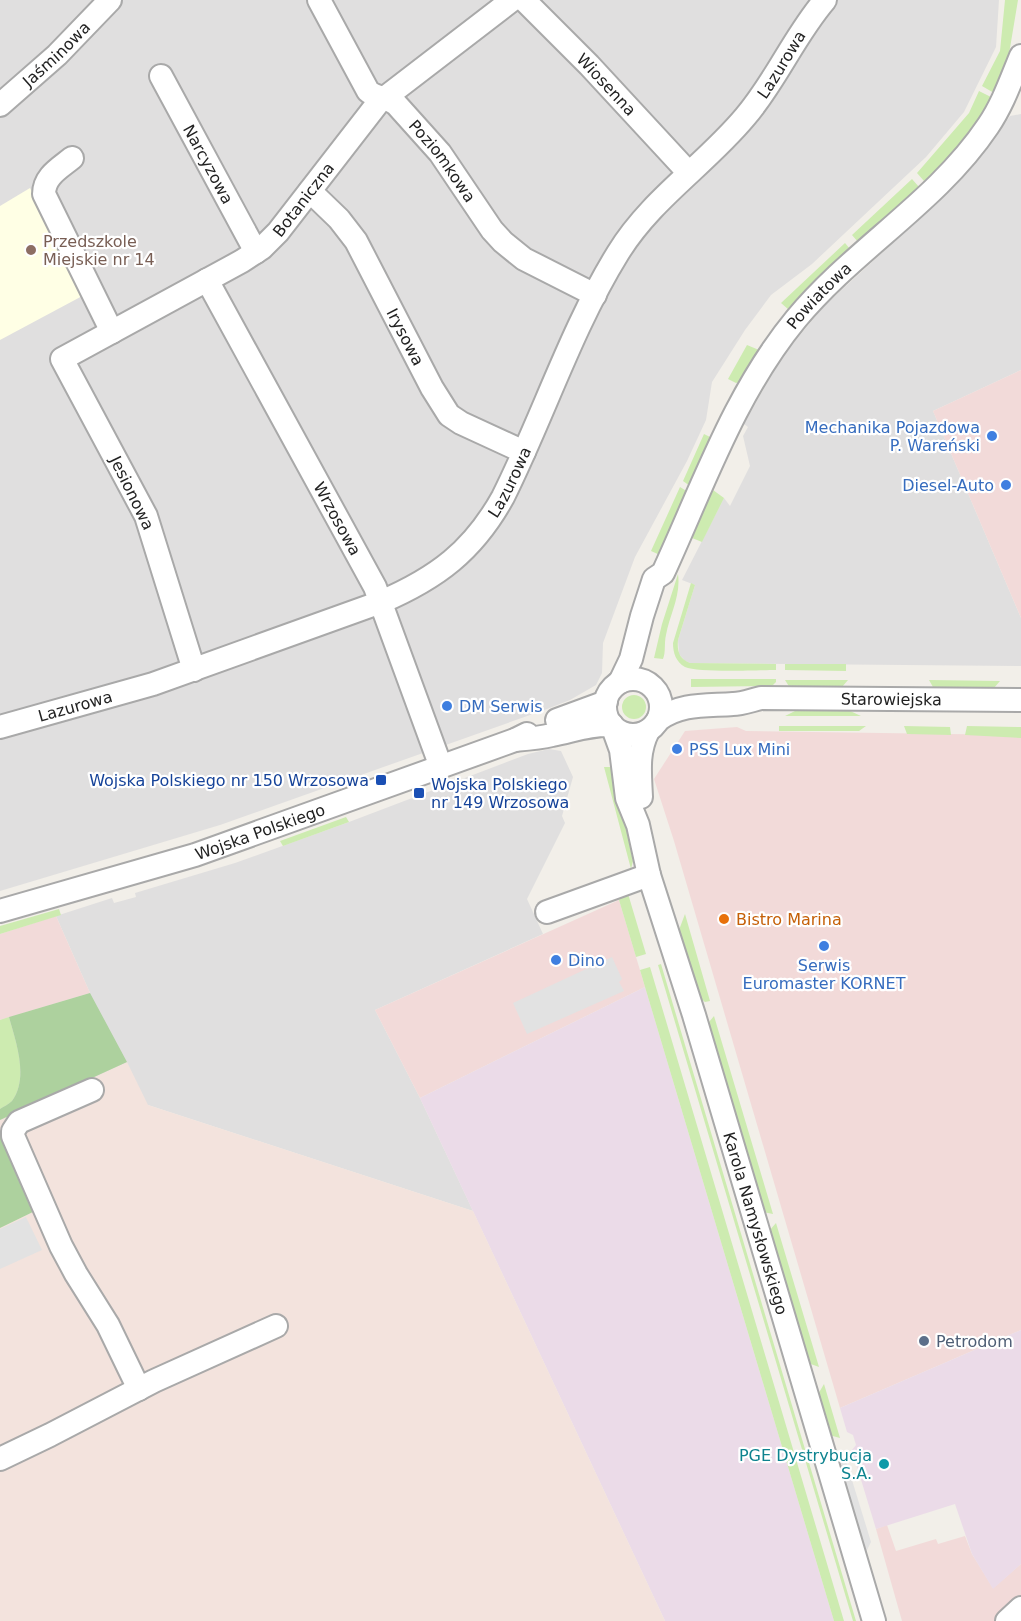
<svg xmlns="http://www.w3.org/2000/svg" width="1021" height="1621" font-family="'DejaVu Sans',sans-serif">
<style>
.residential{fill:#e0dfdf}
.commercial{fill:#f2dad9}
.industrial{fill:#ebdbe8}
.education{fill:#ffffe5}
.military{fill:#f3e3dd}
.grass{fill:#cdebb0}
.forest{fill:#add19e}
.parking{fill:#e2e2e2}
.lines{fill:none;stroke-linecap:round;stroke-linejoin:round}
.minor-casing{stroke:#a9a9a9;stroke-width:26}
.minor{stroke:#fff;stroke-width:22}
.education-dot{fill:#8d6e63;stroke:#fff;stroke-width:2}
.shop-dot{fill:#3f7fe0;stroke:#fff;stroke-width:2}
.transit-dot{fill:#1a4fb4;stroke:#fff;stroke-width:2}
.food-dot{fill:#e8710a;stroke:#fff;stroke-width:2}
.service-dot{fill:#5c6f8a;stroke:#fff;stroke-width:2}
.culture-dot{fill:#0f9aa8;stroke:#fff;stroke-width:2}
.labels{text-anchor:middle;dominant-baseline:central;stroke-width:4.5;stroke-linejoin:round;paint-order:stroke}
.street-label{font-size:16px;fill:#222;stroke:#fff}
.education-label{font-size:16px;fill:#785e54;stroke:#fff;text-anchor:start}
.shop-label{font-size:16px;fill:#366cbe;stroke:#fff;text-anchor:start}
.transit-label{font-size:16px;fill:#164399;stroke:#fff;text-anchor:end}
.food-label{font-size:16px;fill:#c56008;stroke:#fff;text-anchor:start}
.service-label{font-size:16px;fill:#4e5e75;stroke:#fff;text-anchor:start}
.culture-label{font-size:16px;fill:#0d838f;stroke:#fff;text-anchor:end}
</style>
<rect width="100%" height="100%" fill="#f2efe9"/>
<!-- residential -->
<path class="residential" d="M0,0H999L996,47L964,112L926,157L812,264L771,295L745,330L712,382L706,420L687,461L635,557L603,643L602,673L596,685L570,700L547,709L220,825L0,891Z
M1021,114V370L933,411L1021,618V666L690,663L685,661L679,654L678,640L695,585L682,580L724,498L730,506L750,466L743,436L748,427L744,424L781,358L824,306L943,197L988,147L1010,116Z
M549,749L561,751L573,777L562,816L565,823L527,899L543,934L375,1010L420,1098L473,1211L148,1105L0,1120V1020L90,993L56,916L112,898L114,903L136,897L135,893L235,863L349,822L528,754Z"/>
<!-- commercial -->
<path class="commercial" d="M1021,370V618L933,411Z
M737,727L746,731L1021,735V1330L840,1408L674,841L654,779L685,731Z
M619,900L645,987L420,1098L375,1010Z
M56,916L90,993L0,1020V934Z
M887,1525L896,1551L936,1539L938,1544L965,1536L972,1554L993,1588L1021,1564V1621H902L876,1529Z"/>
<!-- industrial -->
<path class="industrial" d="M645,987L834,1621H665L420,1098Z
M1021,1330V1564L993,1589L972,1554L955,1504L876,1529L852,1450L856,1445L853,1435L847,1432L840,1408Z"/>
<!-- education -->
<path class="education" d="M30,188L86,294L0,340V206Z"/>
<!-- military -->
<path class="military" d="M127,1062L148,1105L473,1211L665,1621H0V1228L35,1211L0,1134V1120Z"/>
<!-- grass -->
<path class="grass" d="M1005,0H1018L1008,60L994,93L982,86L1000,51Z
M979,91L991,97C974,129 952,158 924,181L917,173L969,113Z
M912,179L919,187L858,242L852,235Z
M845,243L850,249L789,310L781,303Z
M747,345L759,350L740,382L736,383L728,379Z
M704,434L712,438L690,486L683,481Z
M680,487L688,492L660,555L651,551Z
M713,490L724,498L702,542L692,538Z
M678,574C681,596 670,614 666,635C664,643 666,652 663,659L654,658L662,624Z
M691,583L695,585L678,640C677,651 679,659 690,663L776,664V670C758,670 698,673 685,667C676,662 673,653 673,643Z
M785,664H846V671L785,670Z
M691,679H776V682L772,686L691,687Z
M785,680H848L842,687L790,688Z
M929,680L1000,681L994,688L933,687Z
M622 707a12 12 0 1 1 24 0a12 12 0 1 1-24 0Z
M848,710L861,716H785L795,711Z
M779,726H866L859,731H779Z
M904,726L950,727L951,735L907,734Z
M967,726L1021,727V738L965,735Z
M604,767H617L620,800L633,861L631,869Z
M346,817L349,822L283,846L280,841Z
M626,887L646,954L636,957L619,900Z
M59,909L61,915L0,934V926Z
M685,914L710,1001L705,1002L699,997L679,930Z
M661,964L856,1621H853L658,965Z
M650,967L844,1621H834L645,987L640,970Z
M714,1016L773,1214L763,1212L708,1027L709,1022Z
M9,1017C16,1042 29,1078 12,1101C9,1104 3,1107 0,1109V1020Z
M776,1223L819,1367L808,1363L769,1231Z
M824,1384L840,1438L829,1435L817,1396Z"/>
<!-- forest -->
<path class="forest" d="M90,993L127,1062L0,1120V1109C3,1107 9,1104 12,1101C29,1078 16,1042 9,1017Z
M0,1134L35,1211L0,1228Z"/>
<!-- parking -->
<path class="parking" d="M612,957L622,979L619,982L624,991L527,1034L513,1003Z
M26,1217L42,1250L0,1269V1229Z
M844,1454L871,1542L864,1556L837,1467Z"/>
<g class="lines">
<defs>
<g id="minor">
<path id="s1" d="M319,0L368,91C375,98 387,97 396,104L440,153L492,230L503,242L524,259L595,295"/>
<path id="s2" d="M524,0L589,65L688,172"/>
<path id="s3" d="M161,76L256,252"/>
<path id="s4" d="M0,105L57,55L110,0"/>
<path d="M72,158C60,168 44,176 44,194L112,332"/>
<path id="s5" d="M310,191L339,219L356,241L432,388L449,415L461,423L524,452"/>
<path id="s6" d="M207,280L375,587L441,767"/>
<path id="s7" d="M194,670L146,516L62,359L242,261L262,248L278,232L378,103L512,0"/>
<circle cx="633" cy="707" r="28"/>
<path id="s8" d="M620,682L631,659L642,616L654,579L663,573C703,486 735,393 796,319C854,249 937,202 988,126C1003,104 1011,80 1021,56"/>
<path d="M557,720L606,702"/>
<path id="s9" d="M658,720C681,703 706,706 733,704C742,704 752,700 761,698L1021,700"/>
<path id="s10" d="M0,727L153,684L381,602C437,578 473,551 503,497C543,417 571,329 618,253C651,199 705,165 745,117C776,81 794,36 825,0"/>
<path id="s11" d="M515,740C527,739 540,738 552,735C573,731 590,724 612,725L621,750L627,798L638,825L649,875L694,1015L874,1621"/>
<path d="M641,797C640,773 637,753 648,731"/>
<path id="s12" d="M0,911L195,855L515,740L527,734"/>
<path d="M547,912L649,875"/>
<path d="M92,1090L19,1122L13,1131V1136L61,1246L76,1274L108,1325L139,1389"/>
<path d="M0,1459L50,1435L154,1381L276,1326"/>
<path d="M1007,1621L1021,1608"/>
</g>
</defs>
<!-- minor casing -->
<use href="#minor" class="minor-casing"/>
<!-- minor -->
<use href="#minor" class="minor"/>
</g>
<!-- markers -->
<circle class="education-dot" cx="31" cy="250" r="6"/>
<g class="shop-dot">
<circle cx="992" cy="436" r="6"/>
<circle cx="1006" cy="485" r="6"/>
<circle cx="447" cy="706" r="6"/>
<circle cx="677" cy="749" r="6"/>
<circle cx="824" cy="946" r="6"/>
<circle cx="556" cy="960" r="6"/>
</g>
<g class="transit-dot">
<rect x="375" y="774" width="12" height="12" rx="3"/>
<rect x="413" y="787" width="12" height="12" rx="3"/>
</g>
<circle class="food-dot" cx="724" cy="919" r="6"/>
<circle class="service-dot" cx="924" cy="1341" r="6"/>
<circle class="culture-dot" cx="884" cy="1464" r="6"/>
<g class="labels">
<!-- street labels -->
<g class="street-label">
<text stroke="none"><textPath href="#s4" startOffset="76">Jaśminowa</textPath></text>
<text stroke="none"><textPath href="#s10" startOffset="1086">Lazurowa</textPath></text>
<text stroke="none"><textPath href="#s2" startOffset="118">Wiosenna</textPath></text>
<text stroke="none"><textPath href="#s1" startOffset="208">Poziomkowa</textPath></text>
<text stroke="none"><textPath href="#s3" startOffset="100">Narcyzowa</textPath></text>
<text stroke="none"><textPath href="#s7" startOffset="632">Botaniczna</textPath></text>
<text stroke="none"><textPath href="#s8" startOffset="440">Powiatowa</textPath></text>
<text stroke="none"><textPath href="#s5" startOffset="176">Irysowa</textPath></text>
<text stroke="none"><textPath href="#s10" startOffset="582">Lazurowa</textPath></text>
<text transform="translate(132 493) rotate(64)">Jesionowa</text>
<text stroke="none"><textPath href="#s6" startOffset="272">Wrzosowa</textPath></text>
<text stroke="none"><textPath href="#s9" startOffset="237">Starowiejska</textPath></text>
<text stroke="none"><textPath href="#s10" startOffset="78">Lazurowa</textPath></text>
<text stroke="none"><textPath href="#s12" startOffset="272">Wojska Polskiego</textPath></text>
<text stroke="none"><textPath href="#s11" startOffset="618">Karola Namysłowskiego</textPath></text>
</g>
<!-- education labels -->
<g class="education-label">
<text x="43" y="241">Przedszkole<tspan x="43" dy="18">Miejskie nr 14</tspan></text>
</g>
<!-- shop labels -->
<g class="shop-label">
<text x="980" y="427" text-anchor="end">Mechanika Pojazdowa<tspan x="980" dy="18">P. Wareński</tspan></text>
<text x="994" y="485" text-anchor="end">Diesel-Auto</text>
<text x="459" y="706">DM Serwis</text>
<text x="689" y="749">PSS Lux Mini</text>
<text x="568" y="960">Dino</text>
<text x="824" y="965" text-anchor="middle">Serwis<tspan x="824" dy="18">Euromaster KORNET</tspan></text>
</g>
<!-- transit labels -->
<g class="transit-label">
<text x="369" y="780">Wojska Polskiego nr 150 Wrzosowa</text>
<text x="431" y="784" text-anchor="start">Wojska Polskiego<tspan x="431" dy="18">nr 149 Wrzosowa</tspan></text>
</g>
<!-- food labels -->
<g class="food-label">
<text x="736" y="919">Bistro Marina</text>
</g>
<!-- service labels -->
<g class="service-label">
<text x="936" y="1341">Petrodom</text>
</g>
<!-- culture labels -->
<g class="culture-label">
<text x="872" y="1455">PGE Dystrybucja<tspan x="872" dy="18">S.A.</tspan></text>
</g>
</g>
</svg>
